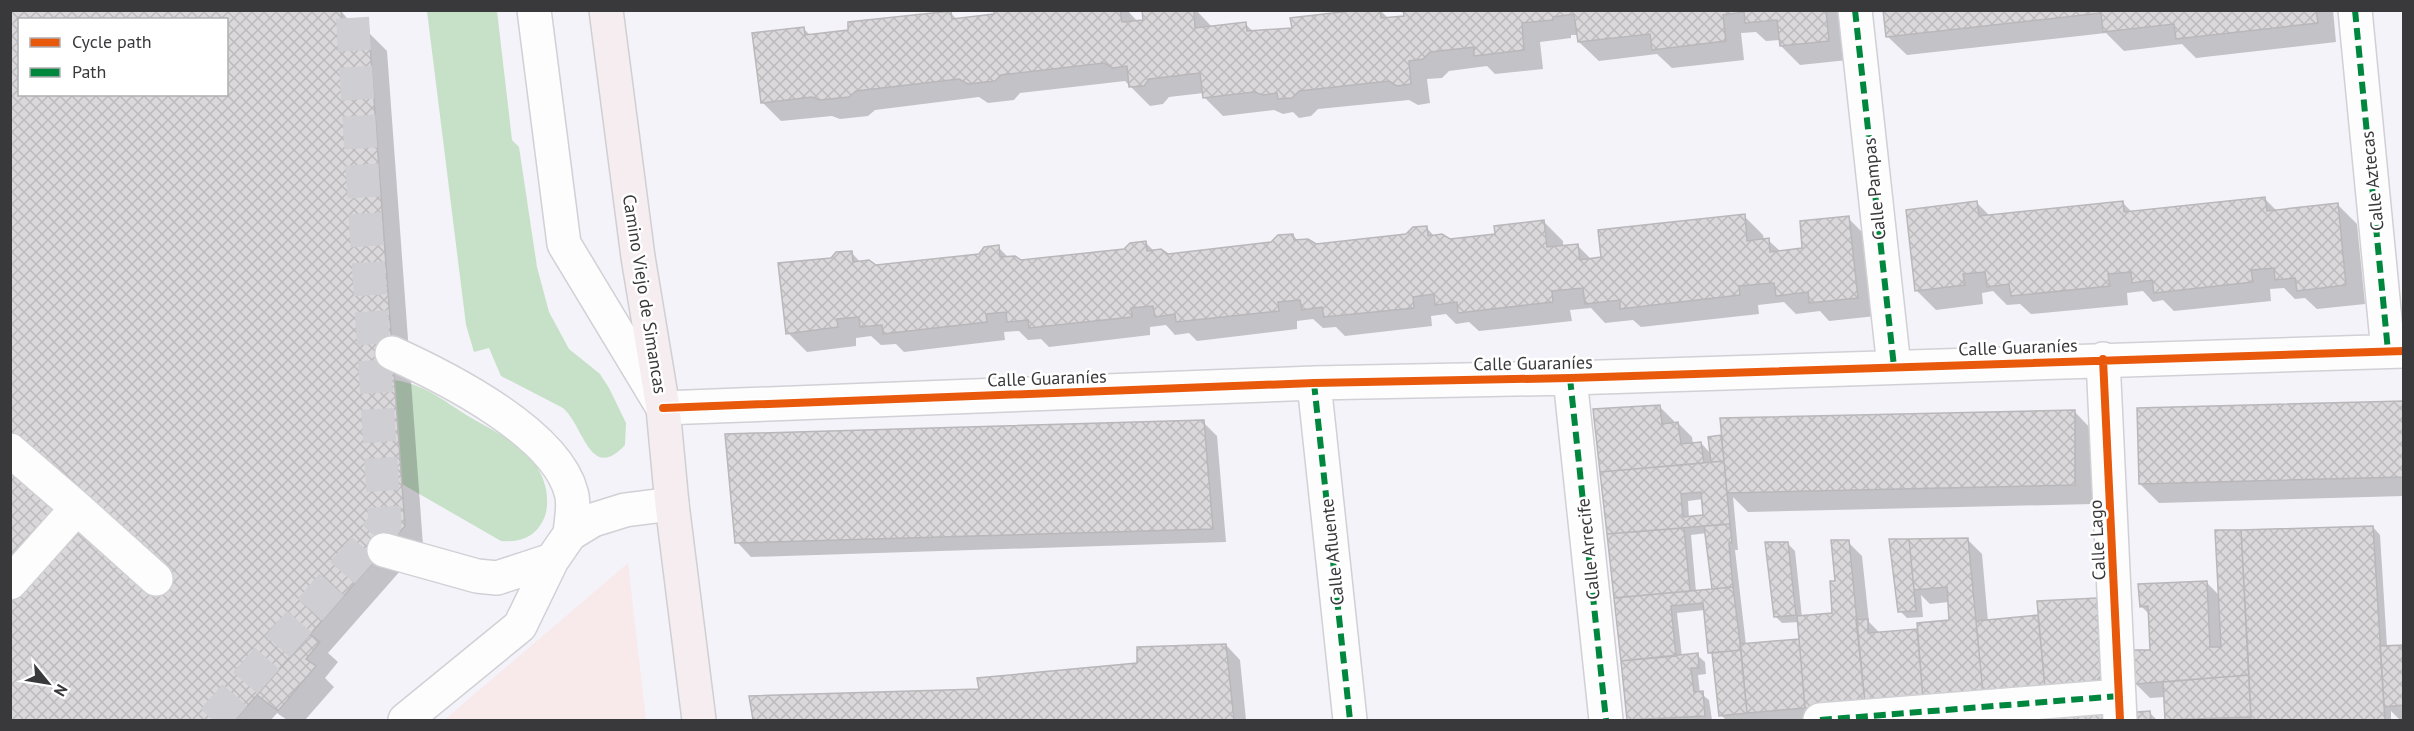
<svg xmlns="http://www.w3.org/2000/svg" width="2414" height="731" font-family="'PT Sans',sans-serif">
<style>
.education{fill:#f8e9eb}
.green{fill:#c7e1c8}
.shadow{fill:#0003;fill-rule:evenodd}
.building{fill:url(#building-cross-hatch);stroke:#b9b7ba;stroke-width:1.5;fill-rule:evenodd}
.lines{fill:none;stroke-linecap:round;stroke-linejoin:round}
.minor-tunnel{stroke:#cfced3;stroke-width:33;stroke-dasharray:33 16;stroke-linecap:butt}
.minor-casing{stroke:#d1d0d5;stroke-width:36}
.major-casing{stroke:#d0cfd2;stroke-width:36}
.minor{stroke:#fdfdfe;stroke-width:33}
.major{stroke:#f5edef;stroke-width:33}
.quiet{stroke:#00873e;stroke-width:6;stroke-dasharray:12 6;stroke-linecap:butt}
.cycleway-casing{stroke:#fff;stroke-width:11}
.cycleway{stroke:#e8590c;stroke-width:8}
.labels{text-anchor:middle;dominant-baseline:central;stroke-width:5;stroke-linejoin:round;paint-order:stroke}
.street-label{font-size:18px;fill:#39383b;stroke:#fff}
</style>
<defs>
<pattern id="building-cross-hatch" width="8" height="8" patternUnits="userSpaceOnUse" patternTransform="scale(1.5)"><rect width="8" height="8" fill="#dad8da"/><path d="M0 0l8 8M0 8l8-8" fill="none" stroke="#bcbabc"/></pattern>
</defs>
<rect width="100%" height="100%" fill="#f4f3f9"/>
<!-- education -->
<path class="education" d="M628,563L646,720H444Z"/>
<!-- green -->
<path class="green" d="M427,11H497L512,140L519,147L537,267L549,312L569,349L600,374L609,388L626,423L625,445C590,483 584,426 563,408L501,376L489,348L474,352L466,325Z
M394,380C426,385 441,399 468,416C499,435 537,448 546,489C548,501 548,514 541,524C532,539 518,542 501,541L402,484Z"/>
<!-- shadow -->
<path class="shadow" d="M10,10H340L360,33L368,32L387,51L423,545L328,653L338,662L325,678L334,687L305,720H287L277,713L271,720H10ZM20,20H226V94H20Z
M995,10H1127L1138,22L1144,21L1155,10H1196L1212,27L1245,24L1254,32L1294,30L1372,10H1380L1389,19L1405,17V10H1843L1848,60L1800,65L1781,46V40L1766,41L1756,32L1741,33L1744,60L1672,68L1657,54L1599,61L1579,42L1577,35H1571V38L1540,42L1543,69L1495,74L1487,66L1449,71L1442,78L1427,79L1430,103L1418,105L1409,100L1318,109L1311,116L1299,118L1293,112L1283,114L1274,110L1223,116L1204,97V93L1169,97L1163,104L1150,106L1125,81L1020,93L1014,100L988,103L979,97L875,110L868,116L840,119L832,116L781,121L762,102L804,29L811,36L850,31L950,13L958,20L996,16Z
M1884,10H2333L2336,42L2196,58L2182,44L2124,51L2106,33L1907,55L1887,36Z
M2265,199L2278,212L2338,205L2357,224L2365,304L2317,309L2305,298L2295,299L2284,288L2270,289L2271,301L2174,311L2163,300L2153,302L2143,291L2127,293L2128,305L2031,314L2020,304L2007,305L1993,291L1982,293L1983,304L1936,310L1917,291L1977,203L1990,216L2122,202L2133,213Z
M1744,216L1763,235L1764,240H1768L1781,252L1804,249L1848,218L1867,237L1876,316L1829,321L1820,311L1796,314L1784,302L1758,305L1759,314L1641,327L1633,320L1605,323L1591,308L1570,310L1572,321L1479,331L1469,322L1456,324L1446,314L1431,316L1432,326L1345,336L1336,327L1323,328L1313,319L1297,321V329L1197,341L1189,333L1175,335L1166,325L1150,327V335L1049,347L1041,339L1028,340L1019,331L1004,332L1005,340L904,352L896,344L881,345L871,336L856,338V346L807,352L788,333L832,259L851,252L861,263L875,267L979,255L998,247L1009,258L1021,262L1125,250L1145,242L1154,251L1168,255L1272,244L1293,235L1299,242L1316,245L1406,236L1426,227L1435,237L1450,240L1496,235L1544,222L1563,241V247L1577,245L1592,260Z
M2404,402V496L2159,503L2140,484Z
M1659,406L1674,421V424L1678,423L1692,437L1693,444L1701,443L1711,454L1721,437L1724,440L2074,411L2093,431V504L1748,512L1733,497L1738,550H1735L1746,645L1801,640L1799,622L1782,623L1775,616L1787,543L1795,551L1802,617L1834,614L1837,582L1848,542L1862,556L1869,622L1881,634L1919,630L1951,622L1949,602L1930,604L1921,595L1923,617L1907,618L1900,611L1891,541L1967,539L1982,554L1988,622L2037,617L2040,620L2096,599L2115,618L2119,696L1835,720H1726L1721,715L1714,656L1710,652L1705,610L1677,613L1682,657L1697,655L1705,662L1706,674L1698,675L1700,693L1709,700L1712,720H1629L1595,410ZM1703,499L1705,516L1689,518L1688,501ZM1707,533L1713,590L1696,592L1691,535Z
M1203,422L1217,436L1226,542L751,557L737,542Z
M2373,527L2380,535L2387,647L2404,646V720H2400L2391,711V720H2166L2165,697L2150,698L2136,684L2152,652L2150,615L2141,606L2207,583L2220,596Z
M1226,645L1240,660L1246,720H755L751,698L980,690L1138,665Z
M2102,713L2109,720H2023V719Z
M2139,713H2150L2157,720H2139Z"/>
<!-- building -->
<path class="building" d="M10,10H341L343,33L369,30L405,526L235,720H10ZM20,20H226V94H20Z
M994,10H1120L1122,22L1143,20L1142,10H1194L1195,28L1246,22L1247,31L1292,28L1290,18L1358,10H1380L1381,18L1404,16L1403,10H1826L1829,41L1780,46L1777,20L1745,23L1744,12L1723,15L1726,41L1652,50L1650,34L1578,42L1574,14L1553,17V20L1522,23L1524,50L1474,56V47L1430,52L1423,59L1409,61L1411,84L1397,86L1389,81L1299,91L1292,98L1278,99L1277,93L1263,95L1254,92L1203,98L1200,73L1149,79L1144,86L1129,87L1127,66L1113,68L1104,63L1001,75L995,81L968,84L959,79L856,91L849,97L820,100L812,97L761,103L752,33L804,27L805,35L848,30V22L951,11L952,19L994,14Z
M1883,10H2316L2318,23L2176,39L2174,24L2103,32L2101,13L1886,37Z
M2265,197L2267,211L2338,203L2346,285L2297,291L2295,278L2275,280L2274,268L2251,270L2253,282L2154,293L2152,280L2132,283L2131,272L2108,274L2110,286L2011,296L2009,284L1987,287L1985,272L1963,274L1965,285L1915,291L1906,210L1977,201L1979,216L2123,201L2124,212Z
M1745,214L1747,241L1769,238L1770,252L1802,248L1800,221L1849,216L1858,298L1809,303L1808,292L1776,296L1774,283L1739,286L1740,295L1620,309V300L1585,304L1583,288L1552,291L1553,302L1458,313L1457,302L1435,305L1434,294L1413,297L1414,308L1324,317L1322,307L1302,310L1300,300L1278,302L1279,311L1176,322L1175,314L1155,317L1153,306L1131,308L1132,317L1029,328L1028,320L1007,322L1006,312L986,314L987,322L883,334L882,325L860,327L859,317L837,319L838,327L786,334L778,263L831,258L836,252L852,251L853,262L869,260L876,265L979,254L984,247L999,245L1000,257L1015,256L1021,260L1124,249L1130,243L1146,241L1147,251L1161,249L1168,254L1271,242L1278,235L1293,234L1294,240L1308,239L1316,244L1406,234L1413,227L1427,226L1428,236L1442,234L1450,239L1495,234L1494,226L1544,220L1547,247L1578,244L1580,260L1601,257L1598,230Z
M2404,401V477L2139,484L2137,408Z
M1660,405L1662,424L1678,422L1681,444L1701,442L1704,463L1600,472L1593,409Z
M2075,410V485L1727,493L1720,418Z
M1204,420L1213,529L735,543L725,434Z
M1721,435L1724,461L1711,462L1708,437Z
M1724,461L1730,524L1607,534L1600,472ZM1701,492L1703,515L1683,517L1681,494Z
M1730,524L1732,543H1729L1733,587L1712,589L1704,526Z
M2373,526L2385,720H2251L2241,530Z
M1684,528L1690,591L1614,598L1607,534Z
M2215,530H2241L2249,675L2135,684L2134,650H2150L2148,606L2140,607L2138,584L2207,581L2210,647H2221Z
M1968,538L1983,693L1923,698L1917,623L1949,620L1947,587L1914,590L1909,539Z
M1889,539H1909L1916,611L1898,612Z
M1831,540H1849L1865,703L1805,708L1797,616L1832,613L1830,581H1835Z
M1765,542H1788L1796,615L1774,617Z
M1733,587L1741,650L1708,653L1703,603L1671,606L1676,656L1621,661L1614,598Z
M2097,598L2101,676L2093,684L2045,688L2037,601Z
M2038,615L2045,688L1983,693L1976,621Z
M1868,619V633L1917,629L1923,698L1865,703L1856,620Z
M310,634L320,642L306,659L316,666L278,711L257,695Z
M1799,639L1805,708L1747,713L1740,644Z
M1226,644L1234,720H753L749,696L979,689L977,678L1137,663V647Z
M2404,645V705L2384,707L2380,646Z
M1741,650L1747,713L1719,716L1712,653Z
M1698,653L1699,668H1691L1694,692L1703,691L1705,716L1627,720L1621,661Z
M2249,675L2251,717L2165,720L2163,682Z
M2102,711L2103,720H2021V718Z
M2150,711L2151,720H2138L2137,712Z"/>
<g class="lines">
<!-- minor-tunnel -->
<path class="minor-tunnel" d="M213,720L385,524L352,10"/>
<defs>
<path id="minor" d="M534,10L564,244L663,408L1314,383L1570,378L2404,351
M1855,10L1894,367
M2355,10L2388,351
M392,353C445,377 555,432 571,492C575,504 571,521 570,534
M2103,359L2120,720
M1570,378L1606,720
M1314,383L1350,720
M10,450L77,508
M384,550L477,576L497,578L552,560
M10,583L77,508L156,579
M405,720L520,626L552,560L570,534L593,520L625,510L672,504
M1820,720L2119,696"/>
<path id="major" d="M606,10L638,257L663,408L672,504L699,720"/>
</defs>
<!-- minor casing -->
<use href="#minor" class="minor-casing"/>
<!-- major casing -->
<use href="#major" class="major-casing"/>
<!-- minor -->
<use href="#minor" class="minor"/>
<!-- major -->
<use href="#major" class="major"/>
<!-- quiet -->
<path class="quiet" d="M1855,10L1894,367
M2355,10L2388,351
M1570,378L1606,720
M1314,383L1350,720
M1820,720L2119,696"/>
<defs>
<path id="cycleway" d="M2103,359L2120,720
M663,408L1314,383L1570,378L2404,351"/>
</defs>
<!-- cycleway casing -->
<use href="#cycleway" class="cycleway-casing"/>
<!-- cycleway -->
<use href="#cycleway" class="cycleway"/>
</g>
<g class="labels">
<!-- street labels -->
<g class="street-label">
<text transform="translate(2372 181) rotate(-96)">Calle Aztecas</text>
<text transform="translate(1874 189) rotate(-96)">Calle Pampas</text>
<text transform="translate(645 294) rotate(81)">Camino Viejo de Simancas</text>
<text transform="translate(2018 347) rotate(-2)">Calle Guaraníes</text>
<text transform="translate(1533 363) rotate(-1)">Calle Guaraníes</text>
<text transform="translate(1047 378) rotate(-2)">Calle Guaraníes</text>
<text transform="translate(2097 540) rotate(-93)">Calle Lago</text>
<text transform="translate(1588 549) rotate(-96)">Calle Arrecife</text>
<text transform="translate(1332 552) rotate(-96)">Calle Afluente</text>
</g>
</g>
<!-- border -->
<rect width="2414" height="731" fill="none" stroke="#39383b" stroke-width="24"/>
<!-- legend -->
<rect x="18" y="18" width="210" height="78" fill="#ffffff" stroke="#b0afb1" stroke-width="1.5"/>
<rect x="30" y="38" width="30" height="9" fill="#e8590c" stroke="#b0afb1" stroke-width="1.5"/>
<text x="72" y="48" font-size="18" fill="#39383b">Cycle path</text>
<rect x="30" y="68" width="30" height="9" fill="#00873e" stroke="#b0afb1" stroke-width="1.5"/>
<text x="72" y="78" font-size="18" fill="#39383b">Path</text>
<!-- north arrow -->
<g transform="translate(48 683) rotate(120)" stroke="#ffffff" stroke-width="4.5" paint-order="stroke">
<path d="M0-4.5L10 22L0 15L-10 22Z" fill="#39383b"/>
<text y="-9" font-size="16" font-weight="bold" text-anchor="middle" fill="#39383b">N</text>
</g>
</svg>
